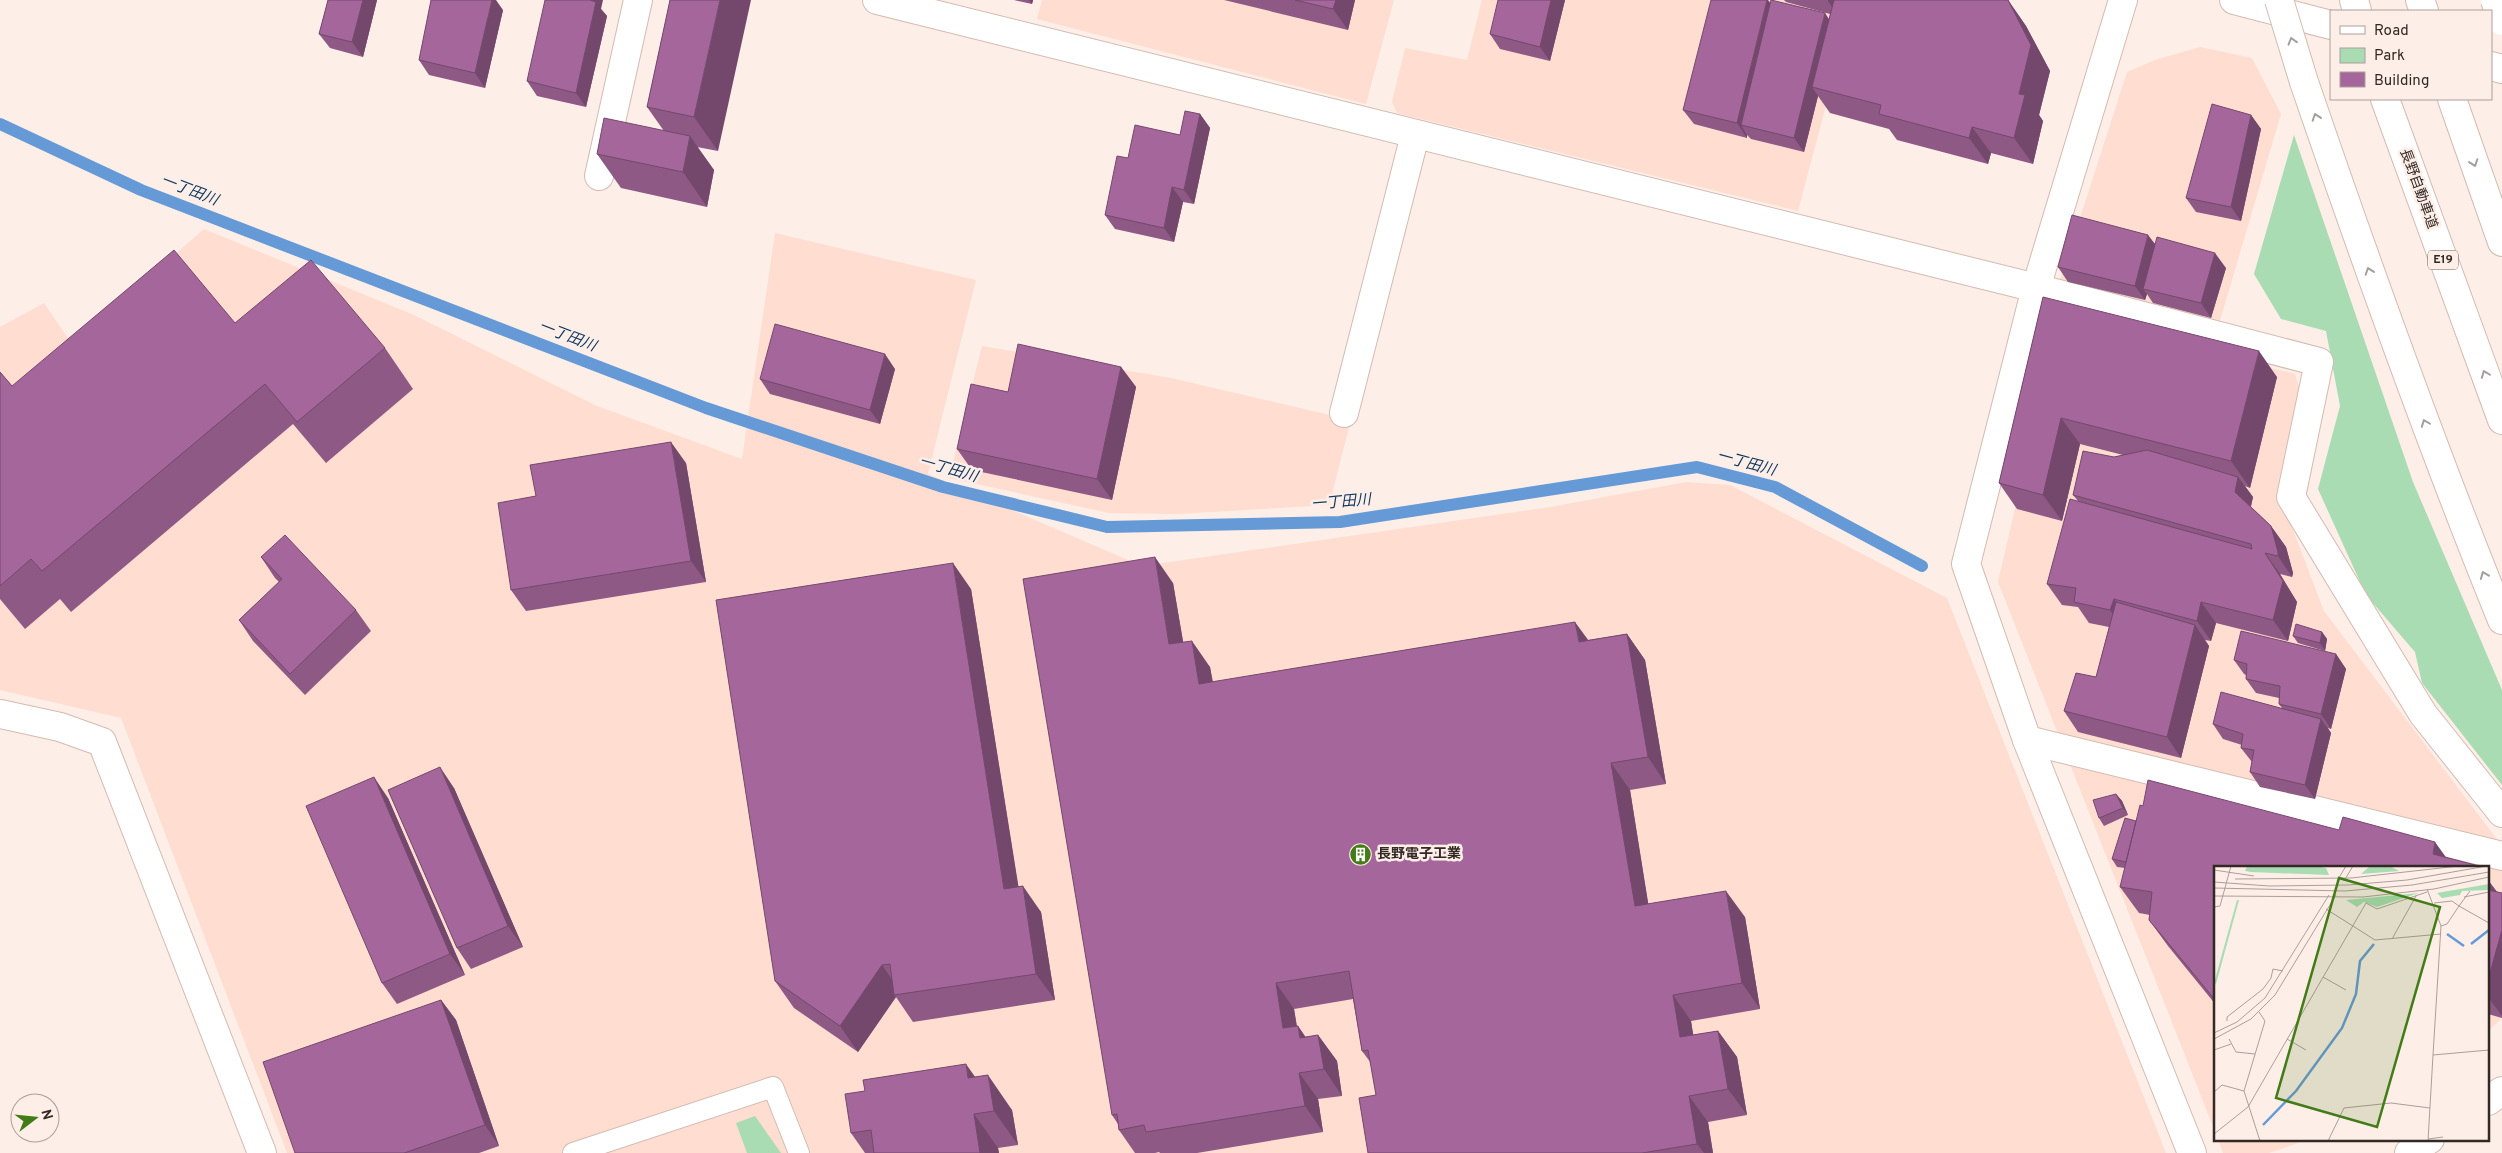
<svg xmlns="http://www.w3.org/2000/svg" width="2502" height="1153" font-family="Overpass,'Noto Sans JP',sans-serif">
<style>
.built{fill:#ffddd1}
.green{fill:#a9dcb2}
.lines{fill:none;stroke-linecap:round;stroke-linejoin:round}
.stream{stroke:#659ad6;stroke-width:12}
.service-casing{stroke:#d3bbb2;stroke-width:22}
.minor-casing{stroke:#d3bbb2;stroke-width:30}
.tertiary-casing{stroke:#d3bbb2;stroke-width:30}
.trunk-casing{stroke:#d3bbb2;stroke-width:30}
.motorway-casing{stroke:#d3bbb2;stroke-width:30}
.service{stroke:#fff;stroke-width:20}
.minor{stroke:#fff;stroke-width:28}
.tertiary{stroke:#fff;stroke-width:28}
.trunk{stroke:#fff;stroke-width:28}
.motorway{stroke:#fff;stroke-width:28}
.motorway-bridge-casing{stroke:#d3bbb2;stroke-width:30;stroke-linecap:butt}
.motorway-bridge{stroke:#fff;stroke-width:28}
.wall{fill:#8e5985}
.shaded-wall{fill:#74486c}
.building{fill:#a5679b;stroke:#74486c}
.oneway{stroke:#a39f9d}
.labels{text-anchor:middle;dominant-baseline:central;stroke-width:5;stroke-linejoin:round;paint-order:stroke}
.shield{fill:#fdeee8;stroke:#6f6460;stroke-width:1}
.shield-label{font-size:12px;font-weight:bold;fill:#322925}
.street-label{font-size:14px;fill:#322925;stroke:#fdeee8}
.poi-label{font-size:14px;font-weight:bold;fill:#322925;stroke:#fdeee8;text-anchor:start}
.water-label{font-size:15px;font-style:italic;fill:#123860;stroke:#fdeee8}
.inset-river{fill:none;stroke:#659ad6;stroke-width:2.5}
.inset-road{fill:none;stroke:#ac9f9a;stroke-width:1}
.view{fill:#427c17;fill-opacity:0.15;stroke:#427c17;stroke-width:2.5}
.inset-edge{fill:none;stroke:#322925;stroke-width:2.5}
</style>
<rect width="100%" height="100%" fill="#fdeee8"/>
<!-- built -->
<path class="built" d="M1042,0H1394L1366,104L1037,19Z
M1482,0H1854L1798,211L1397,113L1392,102L1405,48L1467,60Z
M2200,47L2252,58L2281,114L2219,324L2060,280L2127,72L2155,60Z
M204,229L414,315L597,406L742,459L775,233L976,280L928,474L1142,566L1550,507L1686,482L1730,485L1947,598L2166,1153H287L121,718L0,690V327L44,303L72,344Z
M2060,314L2295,374L2299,387L2278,491L2324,611L2502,846V1018L2488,1031V867H2216V1134L1998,582Z
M982,346L1171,378L1351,420L1329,505L1178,514L1109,513L949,478Z
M2218,1139H2310L2269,1153H2223Z"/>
<!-- green -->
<path class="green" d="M2294,135L2413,482L2502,690V785L2422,683L2415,652L2366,595L2318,489L2340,406L2326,331L2281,319L2254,274Z
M755,1116L781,1153H747L736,1123Z"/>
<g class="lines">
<!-- stream -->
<path class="stream" d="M0,124L141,190L706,408L943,487L1107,527L1340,522L1697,467L1775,487L1922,566"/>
<defs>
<path id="service" d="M573,1153L773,1087L799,1153"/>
<path id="minor" d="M877,0L2036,288L2319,362L2291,497L2423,714L2502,813
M599,176L638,0
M1344,413L1415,135
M0,714L60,727L102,742L262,1153
M2027,740L2502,856"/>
<path id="tertiary" d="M2123,0L2036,288L1966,564L2027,740L2192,1153
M2488,1101L2502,1091
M2409,1153L2430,1139"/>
<path id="trunk" d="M2234,0L2331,25
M2491,66L2502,69"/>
<path id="motorway" d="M2354,0L2357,11
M2420,0L2424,11
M2304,82C2366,263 2430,443 2502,620
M2385,99L2502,420
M2452,99L2502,242"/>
</defs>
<!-- service casing -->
<use href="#service" class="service-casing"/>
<!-- minor casing -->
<use href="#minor" class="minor-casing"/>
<!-- tertiary casing -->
<use href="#tertiary" class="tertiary-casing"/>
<!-- trunk casing -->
<use href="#trunk" class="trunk-casing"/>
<!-- motorway casing -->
<use href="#motorway" class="motorway-casing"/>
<!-- service -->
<use href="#service" class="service"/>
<!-- minor -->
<use href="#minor" class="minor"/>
<!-- tertiary -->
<use href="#tertiary" class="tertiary"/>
<!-- trunk -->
<use href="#trunk" class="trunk"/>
<!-- motorway -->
<use href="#motorway" class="motorway"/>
<defs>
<path id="motorway-bridge" d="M2279,0L2304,82
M2495,0L2502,21"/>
</defs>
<!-- motorway-bridge casing -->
<use href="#motorway-bridge" class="motorway-bridge-casing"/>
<!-- motorway-bridge -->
<use href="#motorway-bridge" class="motorway-bridge"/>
</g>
<!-- wall -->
<path class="wall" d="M328,0H377L363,57L330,48L319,34Z
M670,0L718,151L697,147L714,170L707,207L621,188L597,154L664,131L647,107Z
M1014,0H1033L1032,4Z
M1224,0H1355L1348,30Z
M1565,0L1550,61L1500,49L1490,34Z
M1784,0H2008L2026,26L2050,71L2039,115L2043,121L2033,164L1991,153L1988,164L1897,140L1889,129L1830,113L1818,96L1804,152L1751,139L1747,135V138L1694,124L1683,110L1829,19L1830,14L1786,2Z
M601,9L607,16L586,107L537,96L527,81Z
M503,10L485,88L429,75L419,60Z
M1200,114L1210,128L1194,204L1183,202L1174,242L1115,229L1105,215L1128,158L1180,135Z
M2251,115L2261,129L2241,221L2196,212L2186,198Z
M2155,245L2226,268L2211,318L2153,303L2147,294L2145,300L2068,282L2058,267Z
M2043,297L2277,377L2250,488L2245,486L2253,497L2251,507L2271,526L2286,547L2293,573L2292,577L2280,574L2297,602L2288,641L2216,623L2211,641L2205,640L2209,646L2181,758L2078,732L2064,711L2096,677L2109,627L2089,623L2078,607L2062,605L2047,584L2078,501L2073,495L2114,457L2123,455L2080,444L2062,521L2017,509L1999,483Z
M235,323L385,348L413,389L326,463L293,424L71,612L60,599L25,629L0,599V372L12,386Z
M1121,367L1136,387L1112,500L972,470L957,449L1008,392Z
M895,369L880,424L770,394L760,379Z
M686,463L706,582L526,611L511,590L536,496Z
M261,557L356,610L371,631L305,695L253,641L239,620L279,582L275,578Z
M1173,583L1183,642L1210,667L1213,682L1588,640L1627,634L1645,660L1666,784L1630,790L1648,904L1745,917L1760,1009L1691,1021L1693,1035L1718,1031L1737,1057L1747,1115L1708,1122L1713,1153H1368L1376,1095L1371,1063L1362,1051L1353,999L1294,1009L1297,1026H1298L1305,1037L1318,1035L1337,1061L1342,1096L1318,1099L1323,1132L1197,1153H1160L1159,1152L1155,1153H1135L1119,1130L1118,1124L1112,1115Z
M971,589L1018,886L1041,912L1055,1000L913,1022L896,997L858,1052L794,1008L775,981Z
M2322,632L2327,639L2325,651L2298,643L2293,636Z
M2336,654L2346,669L2331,729L2328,728L2331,733L2315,799L2260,787L2250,772L2252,762L2241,748L2242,745L2223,739L2213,724L2282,708L2279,704V698L2256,693L2246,679V675L2244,674L2234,660Z
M454,788L523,947L471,969L457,948Z
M2116,794L2122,801L2128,815L2104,826L2099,818Z
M388,798L465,975L397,1004L382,983Z
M2143,806L2339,830L2479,867H2216V1005L2168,946L2149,920L2150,915L2139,913L2120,887L2125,868L2117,867L2112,859L2136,821Z
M2488,880L2497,892L2502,893V1018L2488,1014Z
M441,1000L456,1020L499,1146L479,1153H295Z
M976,1077L1012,1110L1018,1145L998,1148L999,1153H865L851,1133Z"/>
<!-- shaded-wall -->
<path class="shaded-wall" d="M363,0H377L363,57L352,42Z
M492,0H496L503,10L485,88L475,73Z
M590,0H603L601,9L607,16L586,107L576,93Z
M720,0H751L718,151L694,117Z
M1029,0H1033L1032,4Z
M1336,0H1355L1348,30L1333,9Z
M1551,0H1565L1550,61L1540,47Z
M1767,0H1768L1778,13L1741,125L1747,135V138L1737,123Z
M1828,0H1842L1838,16L1828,1Z
M2008,0L2026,26L2050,71L2039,115L2043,121L2033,164L2014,138L2019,94Z
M1825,13L1835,28L1812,87L1818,96L1804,152L1794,138Z
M1200,114L1210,128L1194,204L1184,190Z
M2251,115L2261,129L2241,221L2231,207Z
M1972,127L1991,153L1988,164L1969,138Z
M690,136L714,170L707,207L683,172Z
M1172,187L1183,202L1174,242L1164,228Z
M2148,235L2159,249L2143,289L2147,294L2145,300L2135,286Z
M2215,253L2226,268L2211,318L2201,303Z
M2259,351L2277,377L2250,488L2231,461Z
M885,354L895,369L880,424L870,410Z
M1121,367L1136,387L1112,500L1097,479Z
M2061,418L2080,444L2062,521L2043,495Z
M671,442L686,463L706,582L691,561Z
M2238,477L2253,497L2249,513L2235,492Z
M2271,526L2286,547L2293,573L2292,577L2278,556Z
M2265,553L2280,574L2297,602L2288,641L2273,620Z
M1155,557L1173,583L1188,670L1169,644Z
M953,563L971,589L1023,915L1004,889Z
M2114,599L2129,620L2124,631L2110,610Z
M2201,602L2216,623L2211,641L2197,621Z
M1575,622L1594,648L1579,642Z
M2195,625L2209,646L2181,758L2167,737Z
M2322,632L2327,639L2325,651L2320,643Z
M1627,634L1645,660L1666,784L1648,757Z
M1192,641L1210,667L1217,710L1199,684Z
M2336,654L2346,669L2331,729L2321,714Z
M2321,719L2331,733L2315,799L2305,785Z
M1611,763L1630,790L1653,933L1635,906Z
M440,767L454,788L523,947L508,926Z
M374,777L388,798L465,975L450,954Z
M2116,794L2122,801L2128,815L2123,808Z
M2435,842L2453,867L2433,854Z
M2488,880L2497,892L2488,905Z
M1023,886L1041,912L1055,1000L1036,974Z
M1726,891L1745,917L1760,1009L1742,983Z
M2502,930V1016L2488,997V980Z
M882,965L900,991L894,995L896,997L858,1052L840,1026Z
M1276,983L1294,1009L1301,1055L1283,1028Z
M1673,995L1691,1021L1698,1063L1680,1037Z
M441,1000L456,1020L499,1146L485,1125Z
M1298,1026L1316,1052L1300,1038Z
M1718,1031L1737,1057L1747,1115L1728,1089Z
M1318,1035L1337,1061L1342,1096L1324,1069Z
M966,1064L990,1098L968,1078Z
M1299,1073L1318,1099L1323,1132L1305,1106Z
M988,1075L1012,1110L1018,1145L994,1111Z
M1689,1096L1708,1122L1713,1153H1704L1697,1144Z
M974,1114L998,1148L999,1153H980Z"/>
<!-- building -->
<path class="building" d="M328,0H363L352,42L319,34Z
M431,0H492L475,73L419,60Z
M545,0H590L596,2L576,93L527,81Z
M670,0H720L694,117L647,107Z
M1295,0H1336L1333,9Z
M1498,0H1551L1540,47L1490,34Z
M1711,0H1767L1737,123L1683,110Z
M1771,0L1825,13L1794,138L1741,125Z
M1834,0H2008L2031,45L2019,94L2025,95L2014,138L1972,127L1969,138L1879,114L1881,105L1812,87Z
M2212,104L2251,115L2231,207L2186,198Z
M1185,111L1200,114L1184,190L1172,187L1164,228L1105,215L1117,156L1128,158L1135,125L1180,135Z
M604,118L690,136L683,172L597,154Z
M2072,215L2148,235L2135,286L2058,267Z
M2157,237L2215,253L2201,303L2143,289Z
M174,250L235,323L311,260L385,348L297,422L265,384L42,571L31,559L0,586V372L12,386Z
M2043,297L2259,351L2231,461L2061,418L2043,495L1999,483Z
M775,324L885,354L870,410L760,379Z
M1018,344L1121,367L1097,479L957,449L971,384L1008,392Z
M671,442L691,561L511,590L498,503L536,496L530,465Z
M2147,450L2238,477L2235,492L2271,526L2278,552V556L2265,553L2283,581L2273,620L2201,602L2197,621L2114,599L2110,610L2074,602L2076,588L2047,584L2070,499L2252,549L2251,544L2073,495L2083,451L2114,457Z
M285,535L356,610L290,674L239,620L282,579L261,557Z
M1155,557L1169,644L1192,641L1199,684L1575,622L1579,642L1627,634L1648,757L1611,763L1635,906L1726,891L1742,983L1673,995L1680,1037L1718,1031L1728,1089L1689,1096L1697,1144L1642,1153H1368L1359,1098L1376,1095L1368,1050L1362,1051L1349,971L1276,983L1283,1028L1298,1026L1300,1038L1318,1035L1324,1069L1299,1073L1305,1106L1146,1132L1144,1125L1119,1130L1117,1114L1112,1115L1023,579Z
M953,563L1004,889L1023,886L1036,974L894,995L890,964L882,965L840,1026L775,981L716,600Z
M2116,602L2195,625L2167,737L2064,711L2076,673L2096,677Z
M2296,624L2322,632L2320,643L2293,636Z
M2241,631L2336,654L2321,714L2279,704L2280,686L2246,679L2247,664L2234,660Z
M2221,692L2321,719L2305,785L2250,772L2254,750L2241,748L2243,734L2213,724Z
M440,767L508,926L457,948L388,790Z
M374,777L450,954L382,983L306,806Z
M2148,780L2339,830L2343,817L2435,842L2433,854L2479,866V867H2216V1001L2149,920L2152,892L2120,887L2140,805L2143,806Z
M2116,794L2123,808L2099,818L2093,800Z
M2125,818L2136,821L2126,862L2112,859Z
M2488,890L2502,893V930L2488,980Z
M441,1000L485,1125L404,1153H295L263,1062Z
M966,1064L968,1078L988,1075L994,1111L974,1114L980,1153H874L871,1130L851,1133L845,1094L865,1091L863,1080Z"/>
<!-- one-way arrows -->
<defs><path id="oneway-chevron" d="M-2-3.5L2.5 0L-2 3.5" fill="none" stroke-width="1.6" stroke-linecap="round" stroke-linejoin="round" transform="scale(1.25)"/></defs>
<g class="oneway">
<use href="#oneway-chevron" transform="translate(2292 41) rotate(-107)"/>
<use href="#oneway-chevron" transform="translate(2316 117) rotate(-109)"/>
<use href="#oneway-chevron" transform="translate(2474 163) rotate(71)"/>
<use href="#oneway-chevron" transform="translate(2369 271) rotate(-109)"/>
<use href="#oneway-chevron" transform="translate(2485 374) rotate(-111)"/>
<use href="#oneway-chevron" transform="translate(2425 423) rotate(-111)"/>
<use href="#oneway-chevron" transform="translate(2484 575) rotate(-112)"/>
</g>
<!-- icons -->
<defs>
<symbol id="building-disc" viewBox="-11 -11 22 22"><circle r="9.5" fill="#427c17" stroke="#fdeee8"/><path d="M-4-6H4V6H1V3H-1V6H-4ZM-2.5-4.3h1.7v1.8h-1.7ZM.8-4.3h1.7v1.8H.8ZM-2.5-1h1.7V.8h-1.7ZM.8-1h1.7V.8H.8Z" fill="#fff"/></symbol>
</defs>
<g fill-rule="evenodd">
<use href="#building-disc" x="1348" y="842" width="25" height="25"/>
</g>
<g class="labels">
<!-- shield labels -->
<rect class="shield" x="2428" y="250.5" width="30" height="19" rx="4"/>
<g class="shield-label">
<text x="2443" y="260">E19</text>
</g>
<!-- street labels -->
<g class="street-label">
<text transform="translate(2418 189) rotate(70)">長野自動車道</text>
</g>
<!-- poi labels -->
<g class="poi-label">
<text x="1377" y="854">長野電子工業</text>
</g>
<!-- water labels -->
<g class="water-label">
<text transform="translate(189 191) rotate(21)">一丁田川</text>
<text transform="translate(567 337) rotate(21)">一丁田川</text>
<text transform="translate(1746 464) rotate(15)">一丁田川</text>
<text transform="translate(948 470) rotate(16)">一丁田川</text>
<text transform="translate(1341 503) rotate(-5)">一丁田川</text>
</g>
</g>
<!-- overview -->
<g transform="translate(2214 866)">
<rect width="275" height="275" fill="#fdeee8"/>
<path d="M33,0L107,1L112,2L115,9L37,6L31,5ZM156,0H176L185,5L147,8ZM275,18V24L248,25L246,29L228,32L223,27ZM205,27L163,41L150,36L143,41L132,34ZM23,34H25L2,118L0,117Z" fill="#a9dcb2"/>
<path class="inset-river" d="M233,68L250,80M257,78L275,64M49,259L82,225L128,162L142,128L146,95L160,78"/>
<path class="inset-road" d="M0,4L40,10M21,13L137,12L245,0M123,15L132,0M130,15L139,0M0,16L55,20L134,19L193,14L273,0M0,22L131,25L198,19L275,6M213,23L227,60L219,189M0,30L149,31L220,23L275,11M250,31L275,26M220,37L238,35L245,40L256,25M0,41L6,40L17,0M112,43L161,74L227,68M227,60L233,58L245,40L275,57M178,73L202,30M109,111L132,124M45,146L51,155L30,225L46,275M13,155V151L49,123L57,112L59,103L69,105M0,167L23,156L51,132L115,29M0,173L37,153L61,129L122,29M15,173L22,186L41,188M73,173L92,184M0,184L17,178M0,226L8,219L30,225M0,268L34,241L152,37L163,43L213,26M214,273L229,271M114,275L130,242L177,237L216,242M214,275L219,189L275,184"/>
<path class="view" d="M125,12L226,41L163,261L62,232Z"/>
<rect width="275" height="275" class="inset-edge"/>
</g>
<!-- legend -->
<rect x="2330" y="10" width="162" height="90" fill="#fdeee8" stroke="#ac9f9a"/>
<rect x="2340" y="26" width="25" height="8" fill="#ffffff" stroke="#ac9f9a"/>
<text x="2374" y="35" font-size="15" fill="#322925">Road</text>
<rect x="2340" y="48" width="25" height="15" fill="#a9dcb2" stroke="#ac9f9a"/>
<text x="2374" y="60" font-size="15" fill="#322925">Park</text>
<rect x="2340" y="72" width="25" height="15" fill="#a5679b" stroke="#ac9f9a"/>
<text x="2374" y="85" font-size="15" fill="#322925">Building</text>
<!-- north arrow -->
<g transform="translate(35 1118) rotate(74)"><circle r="24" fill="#fdeee8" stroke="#ac9f9a"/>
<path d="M0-4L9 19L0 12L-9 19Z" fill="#427c17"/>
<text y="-8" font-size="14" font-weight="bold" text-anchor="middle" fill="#322925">N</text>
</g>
</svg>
